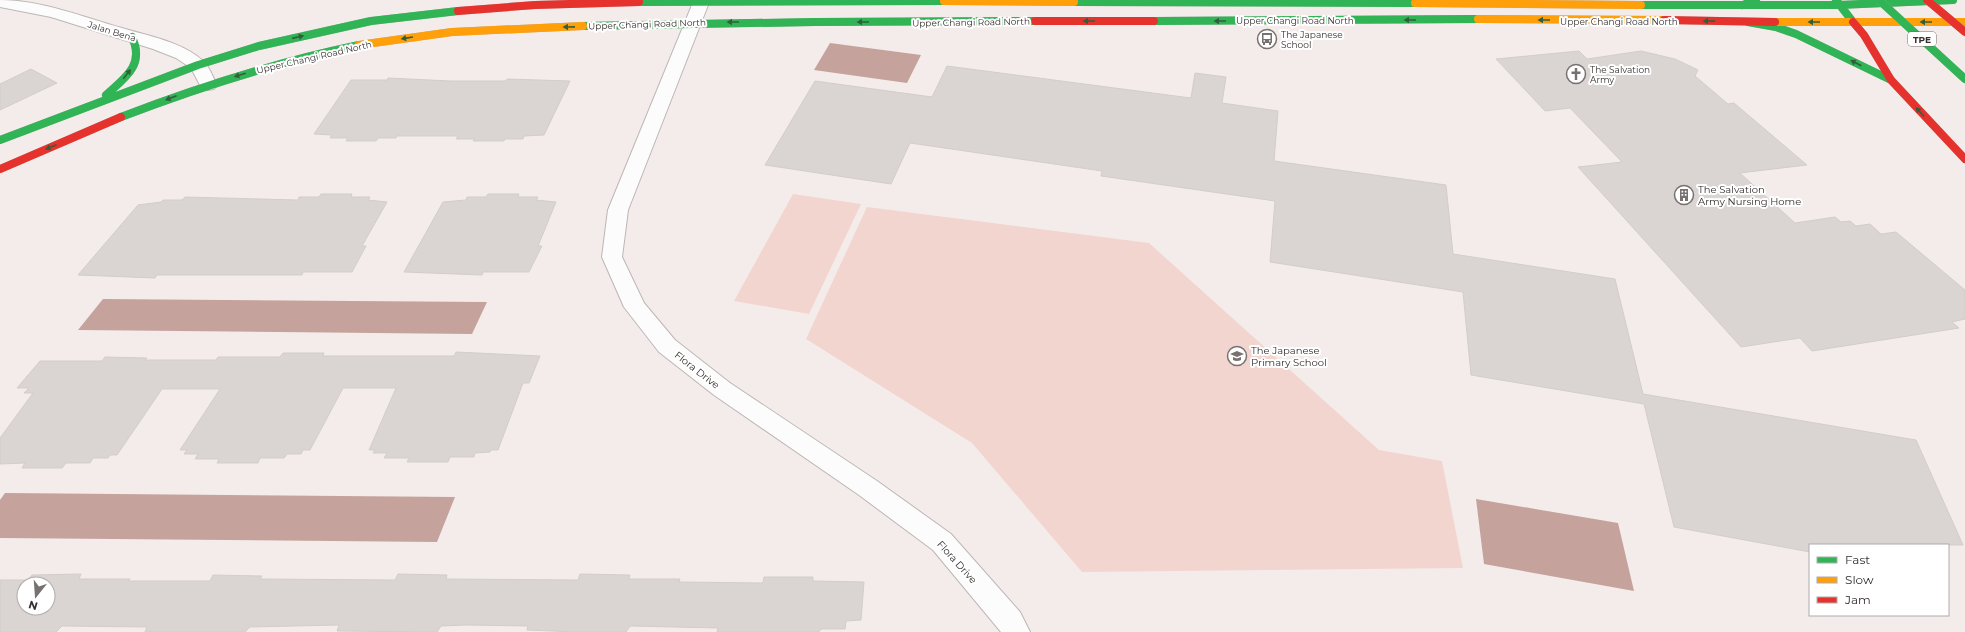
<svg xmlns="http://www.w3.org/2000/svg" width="1965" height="632" font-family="Montserrat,sans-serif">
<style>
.green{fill:#f3d5cf}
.water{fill:#c5a29c}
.building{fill:#dad4d2;stroke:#d2cdcb;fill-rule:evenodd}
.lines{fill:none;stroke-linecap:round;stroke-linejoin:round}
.street-casing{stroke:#bcb6b5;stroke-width:2}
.fast-casing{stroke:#bcb6b5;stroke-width:8}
.slow-casing{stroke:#bcb6b5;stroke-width:8}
.jam-casing{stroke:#bcb6b5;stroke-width:8}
.street{fill:#fdfcfc;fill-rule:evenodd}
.fast{stroke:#30b455;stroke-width:8}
.slow{stroke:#ff9f0a;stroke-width:8}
.jam{stroke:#e5322d;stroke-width:8}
.fast-bridge-casing{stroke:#bcb6b5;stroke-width:8;stroke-linecap:butt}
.jam-bridge-casing{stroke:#bcb6b5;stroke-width:8;stroke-linecap:butt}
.fast-bridge{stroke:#30b455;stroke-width:8}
.jam-bridge{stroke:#e5322d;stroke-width:8}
.oneway{fill:#335e3c}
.labels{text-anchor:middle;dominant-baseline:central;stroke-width:4;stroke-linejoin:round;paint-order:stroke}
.far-street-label{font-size:9px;fill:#342f2e;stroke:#fff}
.far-poi-label{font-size:9px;fill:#342f2e;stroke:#fff;text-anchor:start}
.shield{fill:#fff;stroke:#716d6d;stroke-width:1}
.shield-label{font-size:9px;font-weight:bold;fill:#342f2e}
.poi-label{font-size:10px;fill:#342f2e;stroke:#fff;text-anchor:start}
.street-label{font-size:10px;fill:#342f2e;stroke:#fff}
</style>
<rect width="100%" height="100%" fill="#f4ecea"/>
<!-- green -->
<path class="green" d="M793,194L861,204L809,314L734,301Z
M867,207L1149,243L1379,450L1442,461L1463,568L1082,572L972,443L806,339Z"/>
<!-- water -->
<path class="water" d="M830,43L921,55L907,83L814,70Z
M103,299L487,302L472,334L78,330Z
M5,493L455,497L437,542L0,538V500Z
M1476,499L1618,523L1634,591L1484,564Z"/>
<!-- building -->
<path class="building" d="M1579,51L1587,59L1641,51L1675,59L1698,70L1695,76L1728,104L1734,103L1807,165L1740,173L1795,223L1835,217L1841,222L1850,221L1856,226L1870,224L1881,234L1896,232L1965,290V319L1952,322L1959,328L1812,351L1800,338L1741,347L1578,167L1622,162L1570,108L1545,111L1496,59Z
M947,66L1191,98L1195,73L1226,77L1222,103L1278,111L1274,161L1446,185L1453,254L1615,279L1643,394L1916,440L1963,545H1810V552L1674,527L1644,404L1471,375L1463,292L1270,262L1275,201L1101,176L1102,171L910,143L891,184L765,165L815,81L932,97Z
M31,69L57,83L0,110V84Z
M388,78L451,81H506L507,79L570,81L544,135L524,136L523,139H505L504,141H473L475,139H456L458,136H397L396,138H378L376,141H346L348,138H330L332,135L314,134L351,80H387Z
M321,194H352L351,197H370L368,200L387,202L362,246H366L352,272H303L302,275H157L155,278L78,275L138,205L161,202L163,200H182L185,197L298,200L299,197H319Z
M488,194H519L518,197H538L536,200L556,202L538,246H542L529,272H483L482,275L404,272L443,202L466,200L467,197H486Z
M456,352L540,356L529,383H523L498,450H491L490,452L475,453L474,457H450L448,462H407L409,458H384L387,453H373L375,450H369L396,388H343L310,450H303L301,454H287L284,458H260L258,463H217L219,459H195L198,454H184L187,450H180L220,389H162L117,455H110L108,458H93L90,463H66L62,468H22L25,463L0,464V438L33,393H24L29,388H17L40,361H102L105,357L147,358L145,360H216L218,357H280L283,353H324L323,356H454Z
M81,574L79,579H130L129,581H210L213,575L262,576L260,579L395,580L398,574L447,575L446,579L578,580L580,574L630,575L629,579H680L679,582L763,583L764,577H813V581L864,582L861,620L846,621L845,629H821L819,632H717L718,628L630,626L626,632H575L527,630L528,626L466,625L441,626L437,632L337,631L339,625L250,627L245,632H145L147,627L62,626L56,632H0V580H28L32,575ZM24,584H48V608H24Z"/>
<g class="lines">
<defs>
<path id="street" d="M0,0C41,0 83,17 122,28C148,36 183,42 203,61C210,67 213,78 217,85L214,89L208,90L202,89L191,68L176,58L153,49L51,17L0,7Z
M694,0H710L628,210L622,257L644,303L675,340L730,383L877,481L951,534L1020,612L1030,632H1001L933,550L859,495L714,395L659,352L624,307L602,257L608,210Z"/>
<path id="fast" d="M1836,0L1853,22
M639,2L944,1
M1074,2L1415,3
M1641,5H1839L1953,0
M1743,5L1756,0
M1154,21L1478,19
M1748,22L1776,27L1796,34L1891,80
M583,26L814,22L1035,21
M106,95C125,78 145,65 132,37
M121,117C199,87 277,62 359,45
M0,140L198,65L259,46L371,21L458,11"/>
<path id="slow" d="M944,1L1074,2
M1415,3L1641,5
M1478,19L1664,20
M1775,22H1965
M359,45L452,32L583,26"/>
<path id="jam" d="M458,11L535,5L639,2
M1664,20L1775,22
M1035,21H1154
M1853,22L1864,35L1891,80L1965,159
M0,169L121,117"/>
</defs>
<!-- street casing -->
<use href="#street" class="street-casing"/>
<!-- fast casing -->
<use href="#fast" class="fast-casing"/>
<!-- slow casing -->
<use href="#slow" class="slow-casing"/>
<!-- jam casing -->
<use href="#jam" class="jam-casing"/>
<!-- street -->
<use href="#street" class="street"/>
<!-- fast -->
<use href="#fast" class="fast"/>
<!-- slow -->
<use href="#slow" class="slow"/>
<!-- jam -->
<use href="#jam" class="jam"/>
<defs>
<path id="fast-bridge" d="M1879,0L1965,79"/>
<path id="jam-bridge" d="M1927,0L1965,32"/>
</defs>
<!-- fast-bridge casing -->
<use href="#fast-bridge" class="fast-bridge-casing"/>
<!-- jam-bridge casing -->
<use href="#jam-bridge" class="jam-bridge-casing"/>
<!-- fast-bridge -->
<use href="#fast-bridge" class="fast-bridge"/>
<!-- jam-bridge -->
<use href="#jam-bridge" class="jam-bridge"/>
</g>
<!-- one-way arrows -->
<defs><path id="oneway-solid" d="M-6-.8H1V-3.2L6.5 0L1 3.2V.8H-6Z"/></defs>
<g class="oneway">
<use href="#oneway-solid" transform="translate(1410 20) rotate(180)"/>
<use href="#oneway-solid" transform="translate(1544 20) rotate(-180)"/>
<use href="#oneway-solid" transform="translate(1089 21) rotate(-180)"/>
<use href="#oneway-solid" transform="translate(1220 21) rotate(180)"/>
<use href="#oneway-solid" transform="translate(1709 21) rotate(-179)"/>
<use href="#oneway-solid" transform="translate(733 22) rotate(180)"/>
<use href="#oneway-solid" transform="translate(863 22) rotate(180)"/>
<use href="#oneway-solid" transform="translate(1814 22) rotate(-180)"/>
<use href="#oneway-solid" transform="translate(1926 22) rotate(180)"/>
<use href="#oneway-solid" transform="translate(569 27) rotate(179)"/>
<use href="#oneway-solid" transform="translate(298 37) rotate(-13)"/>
<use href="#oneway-solid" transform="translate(407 38) rotate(171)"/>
<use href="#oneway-solid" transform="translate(1856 63) rotate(-153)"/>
<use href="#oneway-solid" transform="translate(127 74) rotate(-52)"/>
<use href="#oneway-solid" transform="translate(240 75) rotate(163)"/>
<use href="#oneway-solid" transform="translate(171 98) rotate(159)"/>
<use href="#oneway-solid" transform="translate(1920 112) rotate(-133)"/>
<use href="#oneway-solid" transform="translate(51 147) rotate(158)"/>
</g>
<!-- icons -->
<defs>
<symbol id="bus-ring" viewBox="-11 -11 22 22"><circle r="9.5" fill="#fff" stroke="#777170" stroke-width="1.5"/><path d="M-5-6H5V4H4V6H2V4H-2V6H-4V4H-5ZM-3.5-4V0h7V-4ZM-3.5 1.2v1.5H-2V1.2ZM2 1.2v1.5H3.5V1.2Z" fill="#777170"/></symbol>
<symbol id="church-ring" viewBox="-11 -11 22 22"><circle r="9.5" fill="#fff" stroke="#777170" stroke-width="1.5"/><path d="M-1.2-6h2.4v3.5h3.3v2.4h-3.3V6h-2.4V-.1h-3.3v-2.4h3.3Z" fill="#777170"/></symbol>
<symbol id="building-ring" viewBox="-11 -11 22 22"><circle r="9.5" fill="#fff" stroke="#777170" stroke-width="1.5"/><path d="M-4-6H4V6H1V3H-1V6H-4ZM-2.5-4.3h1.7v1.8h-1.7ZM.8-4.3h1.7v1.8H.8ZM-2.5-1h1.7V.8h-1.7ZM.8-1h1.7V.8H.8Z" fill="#777170"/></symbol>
<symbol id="school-ring" viewBox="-11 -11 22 22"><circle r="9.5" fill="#fff" stroke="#777170" stroke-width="1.5"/><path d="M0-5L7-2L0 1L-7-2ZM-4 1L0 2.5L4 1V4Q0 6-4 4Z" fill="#777170"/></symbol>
</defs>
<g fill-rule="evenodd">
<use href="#bus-ring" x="1256" y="28" width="22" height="22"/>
<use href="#church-ring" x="1565" y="63" width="22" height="22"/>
<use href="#building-ring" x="1673" y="184" width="22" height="22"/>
<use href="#school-ring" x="1226" y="345" width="22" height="22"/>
</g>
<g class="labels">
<!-- far-street labels -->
<g class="far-street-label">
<text x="1295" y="20">Upper Changi Road North</text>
<text x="1619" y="21">Upper Changi Road North</text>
<text transform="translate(971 22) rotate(-1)">Upper Changi Road North</text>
<text transform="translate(647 24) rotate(-2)">Upper Changi Road North</text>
<text transform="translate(112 31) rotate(17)">Jalan Bena</text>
<text transform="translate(314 57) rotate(-13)">Upper Changi Road North</text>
</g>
<!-- far-poi labels -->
<g class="far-poi-label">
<text x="1281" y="34">The Japanese<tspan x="1281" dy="10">School</tspan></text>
<text x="1590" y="69">The Salvation<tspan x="1590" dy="10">Army</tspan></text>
</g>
<!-- shield labels -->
<rect class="shield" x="1908" y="32" width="28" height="14" rx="3"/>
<g class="shield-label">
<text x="1922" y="39">TPE</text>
</g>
<!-- poi labels -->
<g class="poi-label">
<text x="1698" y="189">The Salvation<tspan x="1698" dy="12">Army Nursing Home</tspan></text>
<text x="1251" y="350">The Japanese<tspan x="1251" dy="12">Primary School</tspan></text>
</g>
<!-- street labels -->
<g class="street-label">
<text transform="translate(697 370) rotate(38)">Flora Drive</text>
<text transform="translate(957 562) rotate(48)">Flora Drive</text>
</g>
</g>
<!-- legend -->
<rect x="1809" y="544" width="140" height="72" fill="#ffffff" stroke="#aeacab"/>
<rect x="1817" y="557" width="20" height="6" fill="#30b455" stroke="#aeacab"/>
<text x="1845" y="564" font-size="12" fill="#342f2e">Fast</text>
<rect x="1817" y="577" width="20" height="6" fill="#ff9f0a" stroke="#aeacab"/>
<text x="1845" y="584" font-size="12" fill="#342f2e">Slow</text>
<rect x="1817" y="597" width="20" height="6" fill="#e5322d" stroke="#aeacab"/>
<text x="1845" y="604" font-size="12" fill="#342f2e">Jam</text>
<!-- north arrow -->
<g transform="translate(36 596) rotate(197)"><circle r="19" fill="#ffffff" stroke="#aeacab"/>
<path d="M0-3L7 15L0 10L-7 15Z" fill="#777170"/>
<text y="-6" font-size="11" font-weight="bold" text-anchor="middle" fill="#342f2e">N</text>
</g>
</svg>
